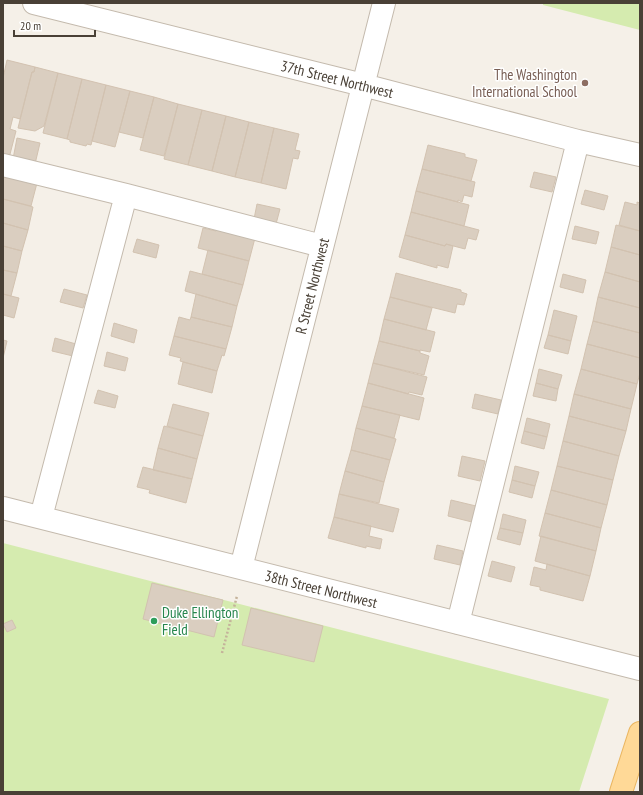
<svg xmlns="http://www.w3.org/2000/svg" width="643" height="795" font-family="'PT Sans Narrow',sans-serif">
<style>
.green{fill:#d5ebaf}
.building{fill:#dacec0;stroke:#d2c2b0}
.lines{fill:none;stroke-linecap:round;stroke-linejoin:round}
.minor-casing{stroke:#c4baad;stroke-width:24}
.major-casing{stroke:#eab661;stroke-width:24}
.path{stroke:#c4b29a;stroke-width:2.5;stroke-dasharray:2 2;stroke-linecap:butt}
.minor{stroke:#fff;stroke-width:22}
.major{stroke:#ffd997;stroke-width:22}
.education-dot{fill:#8d6e63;stroke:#fff;stroke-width:1.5}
.leisure-dot{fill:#2e9e5b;stroke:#fff;stroke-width:1.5}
.labels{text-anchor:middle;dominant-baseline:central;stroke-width:3;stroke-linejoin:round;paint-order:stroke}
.education-label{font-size:15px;fill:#785e54;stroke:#fff;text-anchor:end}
.street-label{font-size:15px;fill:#494036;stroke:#fff}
.leisure-label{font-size:15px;fill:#27864d;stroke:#fff;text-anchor:start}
</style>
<rect width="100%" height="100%" fill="#f5f0e8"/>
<!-- green -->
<path class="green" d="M543,3H640V30L543,5Z
M3,543L609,699L579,792H3Z"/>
<!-- building -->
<path class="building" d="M7,60L35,67L34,72H32L20,119L13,117L10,129L16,131L9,158L3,157V78Z
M35,67L58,73L44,126L35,131L18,128L32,72H34Z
M58,73L82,79L67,139L43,133Z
M82,79L106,85L91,145L87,144L86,146L70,142V140L67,139Z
M106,85L130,91L115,147L92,141Z
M130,91L154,97L143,138L119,132Z
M154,97L178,104L164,156L140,150Z
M178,104L202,110L188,165L164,159Z
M202,110L226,116L212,171L188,165Z
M226,116L249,122L235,177L212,171Z
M249,122L274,128L261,183L235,177Z
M274,128L299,134L295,150L300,151L298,159L293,158L286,189L261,183Z
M17,138L40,143L35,164L13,159Z
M428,145L465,154V157L477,160L471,181L422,169Z
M422,169L475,182L472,197L464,195L462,202L458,200V202L416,191Z
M534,172L556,177L552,192L530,187Z
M3,175L37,183L31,206L3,199Z
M585,190L608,196L604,210L581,204Z
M416,191L469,205L464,226L411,212Z
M3,199L33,207L28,230L3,223Z
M625,202L637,205V202L640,203V231L619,225Z
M257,204L280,209L276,224L254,219Z
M411,212L479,230L476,240L468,238L465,249L446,244L445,246L405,235Z
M3,223L28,230L22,251L3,246Z
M616,225L640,231V255L611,247Z
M575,226L599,232L596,244L572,239Z
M203,228L216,231L217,228L255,238L249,261L198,248Z
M405,235L445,246L446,244L453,246L448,268L437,265V268L399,257Z
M137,239L159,245L156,258L133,252Z
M3,246L22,251L17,273L3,270Z
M611,247L640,255V282L605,272Z
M208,250L249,261L243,285L202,274Z
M3,270L17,273L11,296L3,294Z
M190,271L243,285L237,306L185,291Z
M605,272L640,282V308L598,297Z
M396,273L461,290V292L467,294L464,305L457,304L455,313L390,297Z
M563,274L586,280L583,293L560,287Z
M64,289L87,295L83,308L60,302Z
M3,294L19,298L14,318L3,315Z
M196,294L237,306L232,327L191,317Z
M390,297L432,308L426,330L384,319Z
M598,297L640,308V333L593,321Z
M554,310L577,316L571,341L548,335Z
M179,317L190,320L191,317L232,327L226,349L174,336Z
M384,319L435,332L430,352L420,350V351L379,341Z
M593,321L640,333V358L587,344Z
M114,323L137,330L134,343L111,336Z
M548,335L571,341L568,354L544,348Z
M174,336L226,349L224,356L222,355L217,371L180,361L181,358L169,355Z
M55,338L76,344L73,356L52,351Z
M3,340L7,341L3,358Z
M379,341L420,351V353L429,356L424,375L373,363Z
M587,344L640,358V373L637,384L581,369Z
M107,352L128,358L125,371L104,366Z
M183,362L217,371L212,393L178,384Z
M373,363L427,377L422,395L409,392L408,394L368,383Z
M539,369L562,375L558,389L536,383Z
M581,369L637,384L631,409L574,394Z
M368,383L424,398L419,420L362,406Z
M536,383L558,389L556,401L533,396Z
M98,390L118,396L115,408L94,403Z
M475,394L501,400L498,414L472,408Z
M574,394L631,409L626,431L569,416Z
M173,404L209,413L203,436L167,426Z
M362,406L400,415L394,438L356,428Z
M569,416L626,431L619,456L563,441Z
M527,418L550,424L547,437L524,431Z
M164,426L203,436L197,459L158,448Z
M356,428L396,439L390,460L351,450Z
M524,431L547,437L544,449L521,443Z
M563,441L619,456L613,480L557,466Z
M158,448L197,459L192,479L153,470Z
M351,450L390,460L384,482L345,471Z
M462,456L485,461L480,481L458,476Z
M515,466L539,472L535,486L512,480Z
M557,466L613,480L607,505L551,490Z
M143,467L192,479L186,503L149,493L150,490L137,487Z
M345,471L384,482L379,503L339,494Z
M512,480L535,486L532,498L509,492Z
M551,490L607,505L601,528L545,513Z
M339,494L399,509L393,532L334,517Z
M451,500L476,506L472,522L448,516Z
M545,513L601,528L596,551L539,536Z
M503,514L526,520L523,533L500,528Z
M334,517L371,526L369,536L382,539L380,549L366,546V548L328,538Z
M500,528L523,533L520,545L497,539Z
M541,536L596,551L590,576L535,561Z
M437,545L463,551L460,565L434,559Z
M492,561L515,567L511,582L488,576Z
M547,564L590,576L583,601L540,590V587L530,585L534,567L546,570Z
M152,583L223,600L214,637L143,619Z
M251,608L323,626L314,662L242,645Z
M12,620L16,628L7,632L3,624Z"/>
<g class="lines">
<defs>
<path id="minor" d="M34,3L363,85L578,141L640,155
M3,165L126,195L322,246
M3,508L640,669
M41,517L126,195
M241,568L384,3
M458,623L578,141"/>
<path id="major" d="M621,792L640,733"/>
</defs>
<!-- minor casing -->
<use href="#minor" class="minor-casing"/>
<!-- major casing -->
<use href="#major" class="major-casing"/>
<!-- path -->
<path class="path" d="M222,653L237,596"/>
<!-- minor -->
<use href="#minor" class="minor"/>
<!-- major -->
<use href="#major" class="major"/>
</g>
<!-- markers -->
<circle class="education-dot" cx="585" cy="83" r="4"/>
<circle class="leisure-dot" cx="154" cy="621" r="4"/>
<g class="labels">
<!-- education labels -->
<g class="education-label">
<text x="577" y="74">The Washington<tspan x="577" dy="17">International School</tspan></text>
</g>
<!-- street labels -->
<g class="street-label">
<text transform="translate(337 79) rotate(14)">37th Street Northwest</text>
<text transform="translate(312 286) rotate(-76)">R Street Northwest</text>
<text transform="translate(321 589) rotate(14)">38th Street Northwest</text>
</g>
<!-- leisure labels -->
<g class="leisure-label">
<text x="162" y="612">Duke Ellington<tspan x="162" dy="17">Field</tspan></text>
</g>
</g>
<!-- border -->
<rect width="643" height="795" fill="none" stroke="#494036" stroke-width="8"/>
<!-- scale -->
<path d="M14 30v6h81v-6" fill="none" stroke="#494036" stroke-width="2"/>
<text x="20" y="30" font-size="12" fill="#494036" stroke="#ffffff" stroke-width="3" paint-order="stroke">20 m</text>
</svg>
